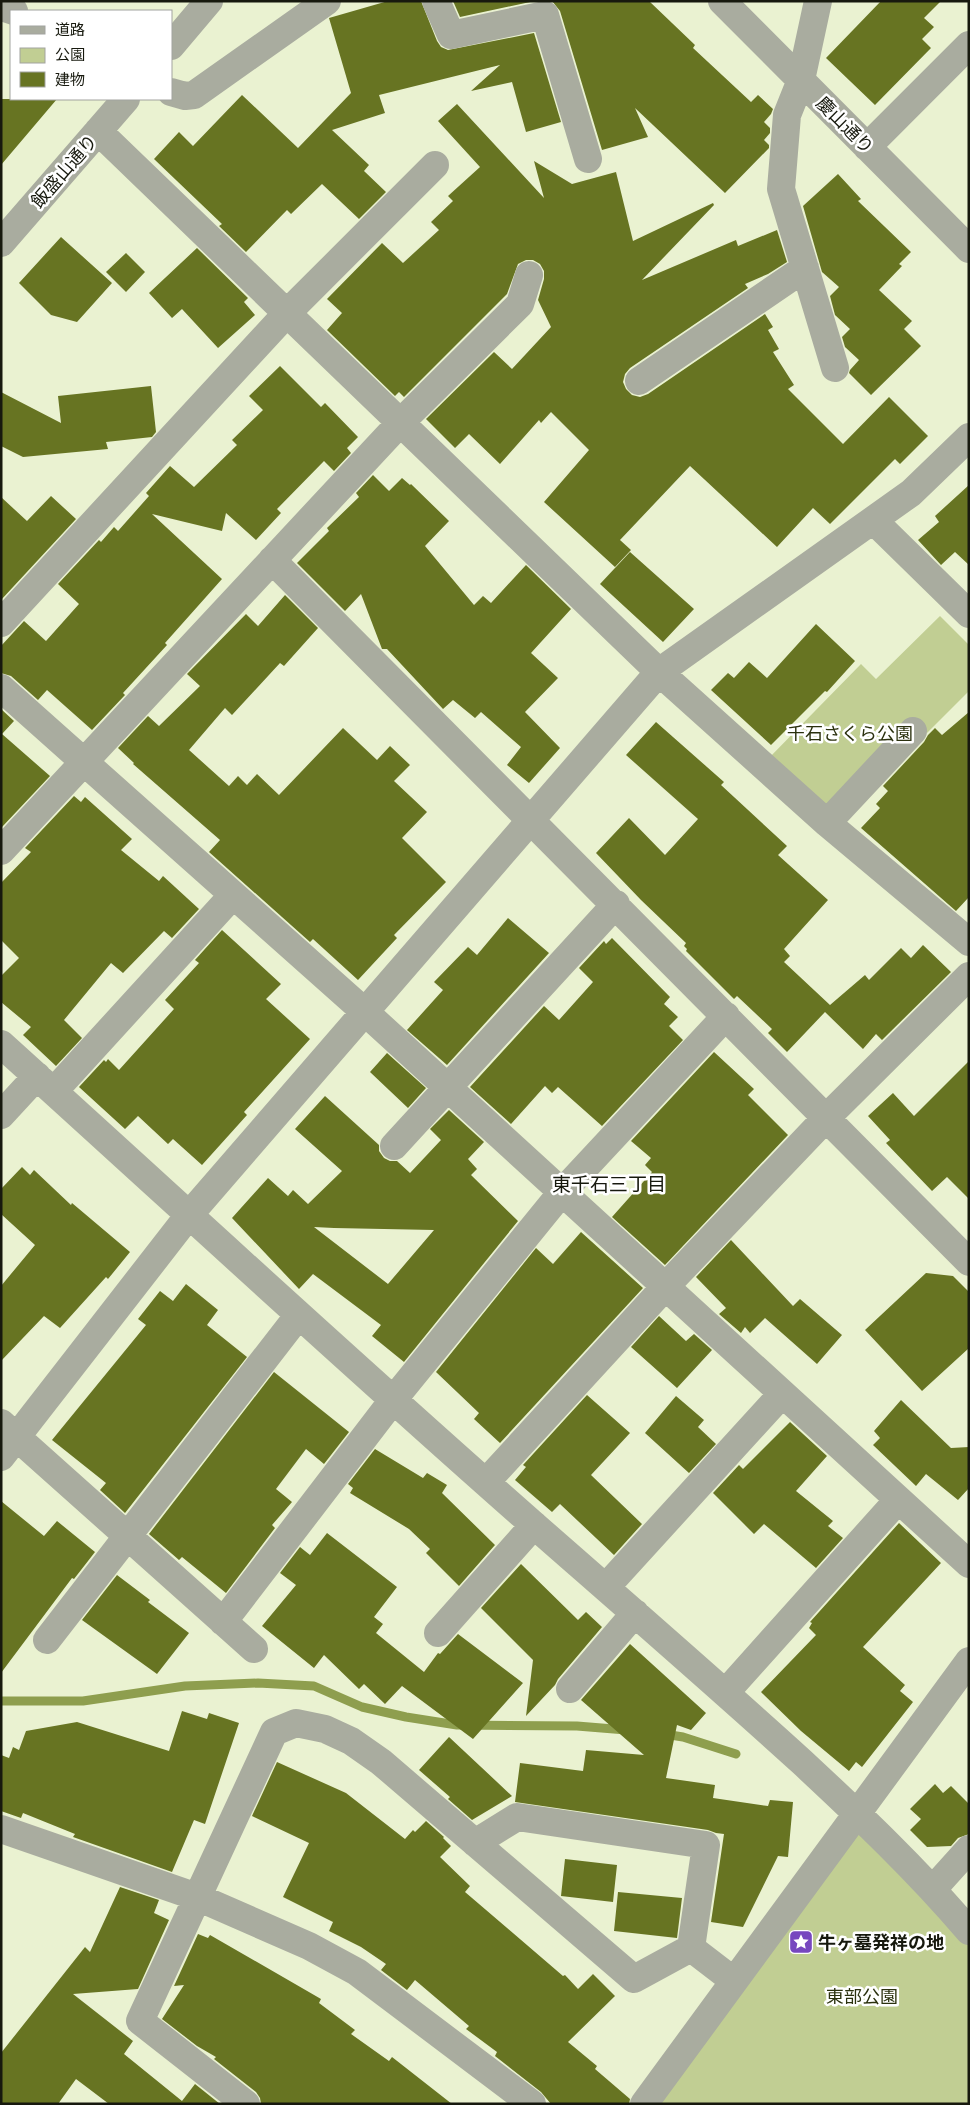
<svg xmlns="http://www.w3.org/2000/svg" width="970" height="2105" font-family="'Asap Condensed','Noto Sans JP',sans-serif">
<style>
.green{fill:#c1ce93}
.lines{fill:none;stroke-linecap:round;stroke-linejoin:round}
.stream{stroke:#8e9e4e;stroke-width:9}
.building{fill:#677422;fill-rule:evenodd}
.minor{stroke:#a9ac9f;stroke-width:28}
.labels{text-anchor:middle;dominant-baseline:central;stroke-width:5;stroke-linejoin:round;paint-order:stroke}
.street-label{font-size:18px;fill:#17190e;stroke:#fff}
.park-label{font-size:18px;fill:#2b310e;stroke:#fff}
.poi-label{font-size:18px;font-weight:bold;fill:#17190e;stroke:#fff;text-anchor:start}
.neighbourhood-label{font-size:19px;fill:#17190e;stroke:#fff}
</style>
<rect width="100%" height="100%" fill="#eaf2d1"/>
<!-- green -->
<path class="green" d="M940,616L969,645V691L927,733L916,722L825,816L767,760L861,664L876,679Z
M857,1822L969,1936V2104H649Z"/>
<g class="lines">
<!-- stream -->
<path class="stream" d="M1,1701H83L185,1686L258,1683L314,1686L362,1707L406,1717L457,1725L577,1726L626,1730
M664,1734L683,1737L736,1754"/>
</g>
<!-- building -->
<path class="building" d="M388,1H421L437,41L441,47L448,50L534,33L561,122L526,132L512,82L471,91L500,65L379,95L385,113L332,130L369,165L364,171L386,192L359,219L322,184L291,214L287,210L246,252L219,226L222,224L154,159L179,132L193,146L242,95L298,148L351,93L329,18Z
M453,1H535L460,17Z
M552,1H649L695,45L693,48L751,102L758,95L773,109L771,114L764,122L770,128V133L764,140L769,145V148L725,193L635,108L648,137L602,150L560,11Z
M881,1H941L924,18L934,27L922,39L931,48L875,105L826,58Z
M1,99H57L1,165Z
M457,104L544,198L534,161L572,184L616,172L633,241L713,203L714,205L642,280L736,240L738,246L777,230L787,262L768,274L745,284L748,288L630,368L625,374L623,382L626,389L632,395L640,397L648,394L765,314L773,327L768,330L779,349L773,352L794,385L788,389L843,444L889,397L928,436L900,464L895,459L830,524L813,508L777,547L690,466L620,540L631,550L615,567L544,502L589,450L551,412L541,423L539,420L500,464L469,434L455,448L426,419L494,352L512,369L551,327L538,300L544,279V271L540,264L533,260H526L518,264L507,294L404,397L399,392L395,396L327,330L342,313L327,299L382,243L403,263L439,230L431,222L453,201L448,196L480,167L438,121Z
M838,174L861,199L858,201L911,252L899,264L902,266L879,290L912,321L904,329L921,346L871,395L849,373L850,370L859,360L845,347L842,337L850,329L835,315L830,296L839,287L822,272L803,206Z
M61,237L112,283L77,322L51,315L19,283Z
M197,248L248,298L244,302L255,315L218,348L182,309L172,318L149,293Z
M126,253L145,272L126,292L106,272Z
M280,366L321,407L325,403L358,437L347,448L351,453L334,471L324,461L277,509L281,513L256,540L226,513L222,531L152,514L222,579L165,643L167,645L123,693L125,695L92,730L47,690L38,700L11,676L1,673V646L24,621L46,641L79,604L58,584L99,540L101,542L114,527L118,531L149,496L146,493L170,466L194,487L237,445L232,440L263,410L249,396Z
M151,386L156,432L152,437L106,442L108,449L23,457L1,446V392L61,423L58,396Z
M373,475L389,491L402,478L410,485L411,484L449,521L425,546L474,605L483,596L491,603L526,565L571,609L531,653L558,678L525,712L560,748L529,783L507,765L521,747L481,712L475,718L453,700L443,709L387,649H382L361,594L345,611L297,563L329,531L327,528L359,497L356,493Z
M969,485V565L955,552L941,565L918,540L939,522L935,516Z
M51,496L76,519L1,600V497L27,521Z
M630,552L694,609L663,642L600,584Z
M285,595L318,628L284,666L280,663L232,715L225,708L189,750L229,786L238,776L247,785L257,774L279,795L343,728L377,760L390,746L410,765L394,781L427,812L402,838L446,882L394,935L397,938L358,980L313,939L310,942L209,852L220,840L133,764L134,763L118,748L148,716L159,726L200,686L187,674L246,614L258,626Z
M816,624L855,661L827,692L825,691L771,745L711,690L728,673L734,678L749,662L767,678Z
M1,709L14,721L2,734L50,776L2,827Z
M969,712V897L956,911L861,828L880,808L876,804L888,791L883,786L924,742L928,735L935,728L942,735Z
M656,722L724,782L721,785L787,846L778,855L828,900L784,949L790,956L784,962L830,1005L865,975L869,980L901,948L911,958L923,945L951,972L882,1040L876,1034L863,1049L825,1012L787,1052L768,1033L772,1029L737,996L734,999L686,951L687,949L684,946L686,943L641,900L596,853L629,818L665,855L698,819L626,755Z
M74,796L81,802L85,797L132,839L121,850L159,881L163,876L199,909L172,938L164,931L123,973L111,963L64,1020L82,1038L56,1066L23,1035L31,1027L1,1002V976L19,958L1,940V883L31,852L25,848Z
M508,918L549,953L447,1065L407,1030L443,990L434,982L468,947L477,955Z
M222,930L281,984L266,999L310,1039L244,1112L247,1115L202,1165L173,1139L168,1144L138,1116L125,1129L79,1087L104,1060L106,1062L108,1059L119,1070L174,1009L165,1000L199,963L195,960Z
M612,938L670,997L664,1004L678,1017L669,1026L683,1040L602,1126L558,1087L552,1093L545,1086L511,1124L470,1087L544,1006L559,1020L593,982L579,968L604,941L606,944Z
M714,1052L754,1089L748,1095L788,1135L665,1265L612,1217L652,1172L645,1165L651,1158L631,1141Z
M387,1053L426,1088L408,1108L370,1072Z
M969,1061V1199L947,1177L932,1191L886,1143L890,1140L868,1116L893,1093L914,1116Z
M325,1096L379,1145V1151L384,1158L390,1161H397L410,1173L441,1140L430,1129L449,1110L484,1142L468,1159L477,1169L471,1175L518,1221L404,1362L372,1336L381,1325L313,1274L299,1289L232,1218L268,1178L288,1196L293,1190L308,1204L342,1171L295,1129ZM314,1227L334,1228L434,1230L388,1284Z
M22,1167L30,1175L34,1170L71,1205L72,1203L130,1252L108,1279L106,1277L60,1328L44,1316L1,1361V1286L35,1245L1,1214V1189Z
M581,1232L643,1288L500,1443L474,1419L479,1413L436,1372L536,1248L553,1264Z
M731,1240L793,1306L800,1299L842,1335L817,1364L765,1318L750,1333L745,1327L741,1333L719,1314L726,1308L696,1277Z
M926,1273L953,1276L969,1292V1348L922,1391L865,1330Z
M186,1284L218,1310L207,1325L247,1357L125,1513L100,1490L106,1483L52,1440L146,1325L138,1319L160,1291L173,1301Z
M659,1316L686,1341L694,1334L712,1350L677,1388L631,1347Z
M274,1372L349,1432L324,1464L306,1449L276,1489L292,1502L272,1525L275,1528L226,1593L182,1557L179,1560L149,1534Z
M587,1395L630,1433L591,1475L642,1524L614,1555L560,1504L552,1512L515,1480L526,1467L523,1465Z
M676,1396L704,1420L698,1427L716,1444L689,1473L645,1433Z
M901,1400L951,1448L969,1447V1488L958,1500L926,1474L916,1486L873,1445L880,1438L874,1431Z
M790,1422L827,1456L796,1491L833,1521L828,1526L843,1538L816,1568L764,1524L754,1534L713,1493L739,1465L743,1469Z
M375,1449L423,1478L427,1473L447,1485L442,1493L495,1545L459,1586L426,1553L430,1549L409,1529L350,1493L353,1488L348,1484Z
M1,1501L44,1536L57,1521L95,1552L74,1579L72,1578L1,1673Z
M899,1523L941,1563L863,1647L905,1685L900,1691L913,1702L862,1767L856,1762L849,1771L801,1731L761,1692L816,1635L809,1628L812,1623L810,1622Z
M327,1533L397,1587L374,1617L383,1624L376,1633L424,1672L438,1653L440,1654L458,1634L523,1683L473,1739L402,1686L385,1704L364,1684L359,1689L324,1655L314,1668L262,1626L296,1585L280,1573L300,1547L310,1555Z
M521,1564L578,1620L586,1612L602,1627L558,1679L555,1685L526,1716L533,1660L481,1608Z
M117,1575L150,1600L148,1602L189,1633L157,1674L82,1620Z
M630,1644L706,1713L691,1730L677,1725L666,1778L715,1785L713,1798L768,1806L770,1800L793,1802L788,1857L778,1856L743,1927L711,1922L724,1834L716,1833L708,1830L515,1802L520,1763L583,1771L586,1750L644,1755L581,1700Z
M182,1711L207,1719L209,1713L239,1723L205,1824L194,1820L172,1872L73,1837L75,1834L23,1813L21,1818L1,1811V1755L9,1758L13,1747L19,1750L26,1731L77,1722L169,1751Z
M449,1737L512,1796L472,1820L448,1799L450,1797L419,1770Z
M277,1762L346,1793L405,1839L413,1830L415,1832L426,1821L444,1837L443,1838L451,1846L440,1857L470,1886L465,1892L563,1976L565,1975L578,1989L593,1974L615,1996L568,2042L597,2066L595,2069L630,2099L629,2104H551L541,2092L495,2056L497,2052L466,2029L469,2026L415,1980L407,1990L381,1970L386,1964L361,1947L329,1931L333,1922L283,1897L309,1843L252,1816Z
M935,1784L943,1793L951,1786L969,1804V1834L958,1838L951,1846L927,1847L910,1830L921,1819L910,1809Z
M565,1859L617,1865L613,1902L561,1896Z
M120,1887L159,1900L154,1913L169,1920L138,1989L73,1994L133,2041L124,2054L182,2101L195,2084L220,2104H109L76,2079L58,2104H1V2053L85,1947L90,1952Z
M618,1892L682,1898L677,1938L614,1931Z
M198,1934L208,1938L210,1935L321,1999L319,2003L355,2030L351,2034L389,2061L392,2057L452,2104H261L260,2098L256,2092L214,2059L216,2057L197,2046L162,2019L184,1985L174,1986Z"/>
<g class="lines">
<!-- minor -->
<path class="minor" d="M436,1L451,35L545,15L588,159
M722,1L969,249
M818,1L801,80L787,115L781,189L835,368
M1,7L14,11
M171,46L209,1
M171,92L185,96L194,95L327,1
M98,131L659,672L827,823L969,942
M867,147L969,45
M1,243L126,99
M639,381L805,268
M873,520L969,614
M272,560L969,1262
M1,623L288,312L435,165
M1,688L365,1012L969,1564
M827,823L913,731
M1,851L401,422L520,304L529,275
M1,1044C179,1205 355,1368 535,1526C624,1604 714,1682 802,1762C860,1816 917,1870 969,1931
M54,1091L233,895
M1,1115L37,1076
M394,1146L616,904
M1,1423L254,1649
M1,1457L189,1215L659,672L911,493L969,437
M486,1482L665,1287L827,1117L969,976
M606,1587L782,1394
M223,1622L393,1400L562,1192L726,1016
M438,1633L534,1525
M47,1640L298,1316
M570,1689L635,1613
M726,1692L898,1500
M1,1829L197,1897L309,1946L357,1972L532,2104
M933,1889L969,1849
M691,1948L734,1981
M246,2104L140,2021L274,1732L296,1723L325,1729L351,1741L381,1762L634,1979L691,1948L706,1845L517,1817L475,1843
M644,2104L969,1661"/>
</g>
<!-- icons -->
<defs>
<symbol id="sight-square" viewBox="-11 -11 22 22"><rect x="-9" y="-9" width="18" height="18" rx="4" fill="#7747bf" stroke="#fff"/><path d="M0-6L1.8-2.2L6-1.7L2.9 1.2L3.7 5.4L0 3.3L-3.7 5.4L-2.9 1.2L-6-1.7L-1.8-2.2Z" fill="#fff"/></symbol>
</defs>
<g fill-rule="evenodd">
<use href="#sight-square" x="787" y="1928" width="28" height="28"/>
</g>
<g class="labels">
<!-- street labels -->
<g class="street-label">
<text transform="translate(845 125) rotate(45)">慶山通り</text>
<text transform="translate(64 171) rotate(-49)">飯盛山通り</text>
</g>
<!-- park labels -->
<g class="park-label">
<text x="850" y="733">千石さくら公園</text>
<text x="862" y="1996">東部公園</text>
</g>
<!-- poi labels -->
<g class="poi-label">
<text x="818" y="1942">牛ヶ墓発祥の地</text>
</g>
<!-- neighbourhood labels -->
<g class="neighbourhood-label">
<text x="609" y="1184">東千石三丁目</text>
</g>
</g>
<!-- border -->
<rect width="970" height="2105" fill="none" stroke="#17190e" stroke-width="5"/>
<!-- legend -->
<rect x="10" y="10" width="162" height="90" fill="#ffffff" stroke="#a2a39f"/>
<rect x="20" y="26" width="25" height="8" fill="#a9ac9f" stroke="#a2a39f"/>
<text x="55" y="35" font-size="15" fill="#17190e">道路</text>
<rect x="20" y="48" width="25" height="15" fill="#c1ce93" stroke="#a2a39f"/>
<text x="55" y="60" font-size="15" fill="#17190e">公園</text>
<rect x="20" y="72" width="25" height="15" fill="#677422" stroke="#a2a39f"/>
<text x="55" y="85" font-size="15" fill="#17190e">建物</text>
</svg>
